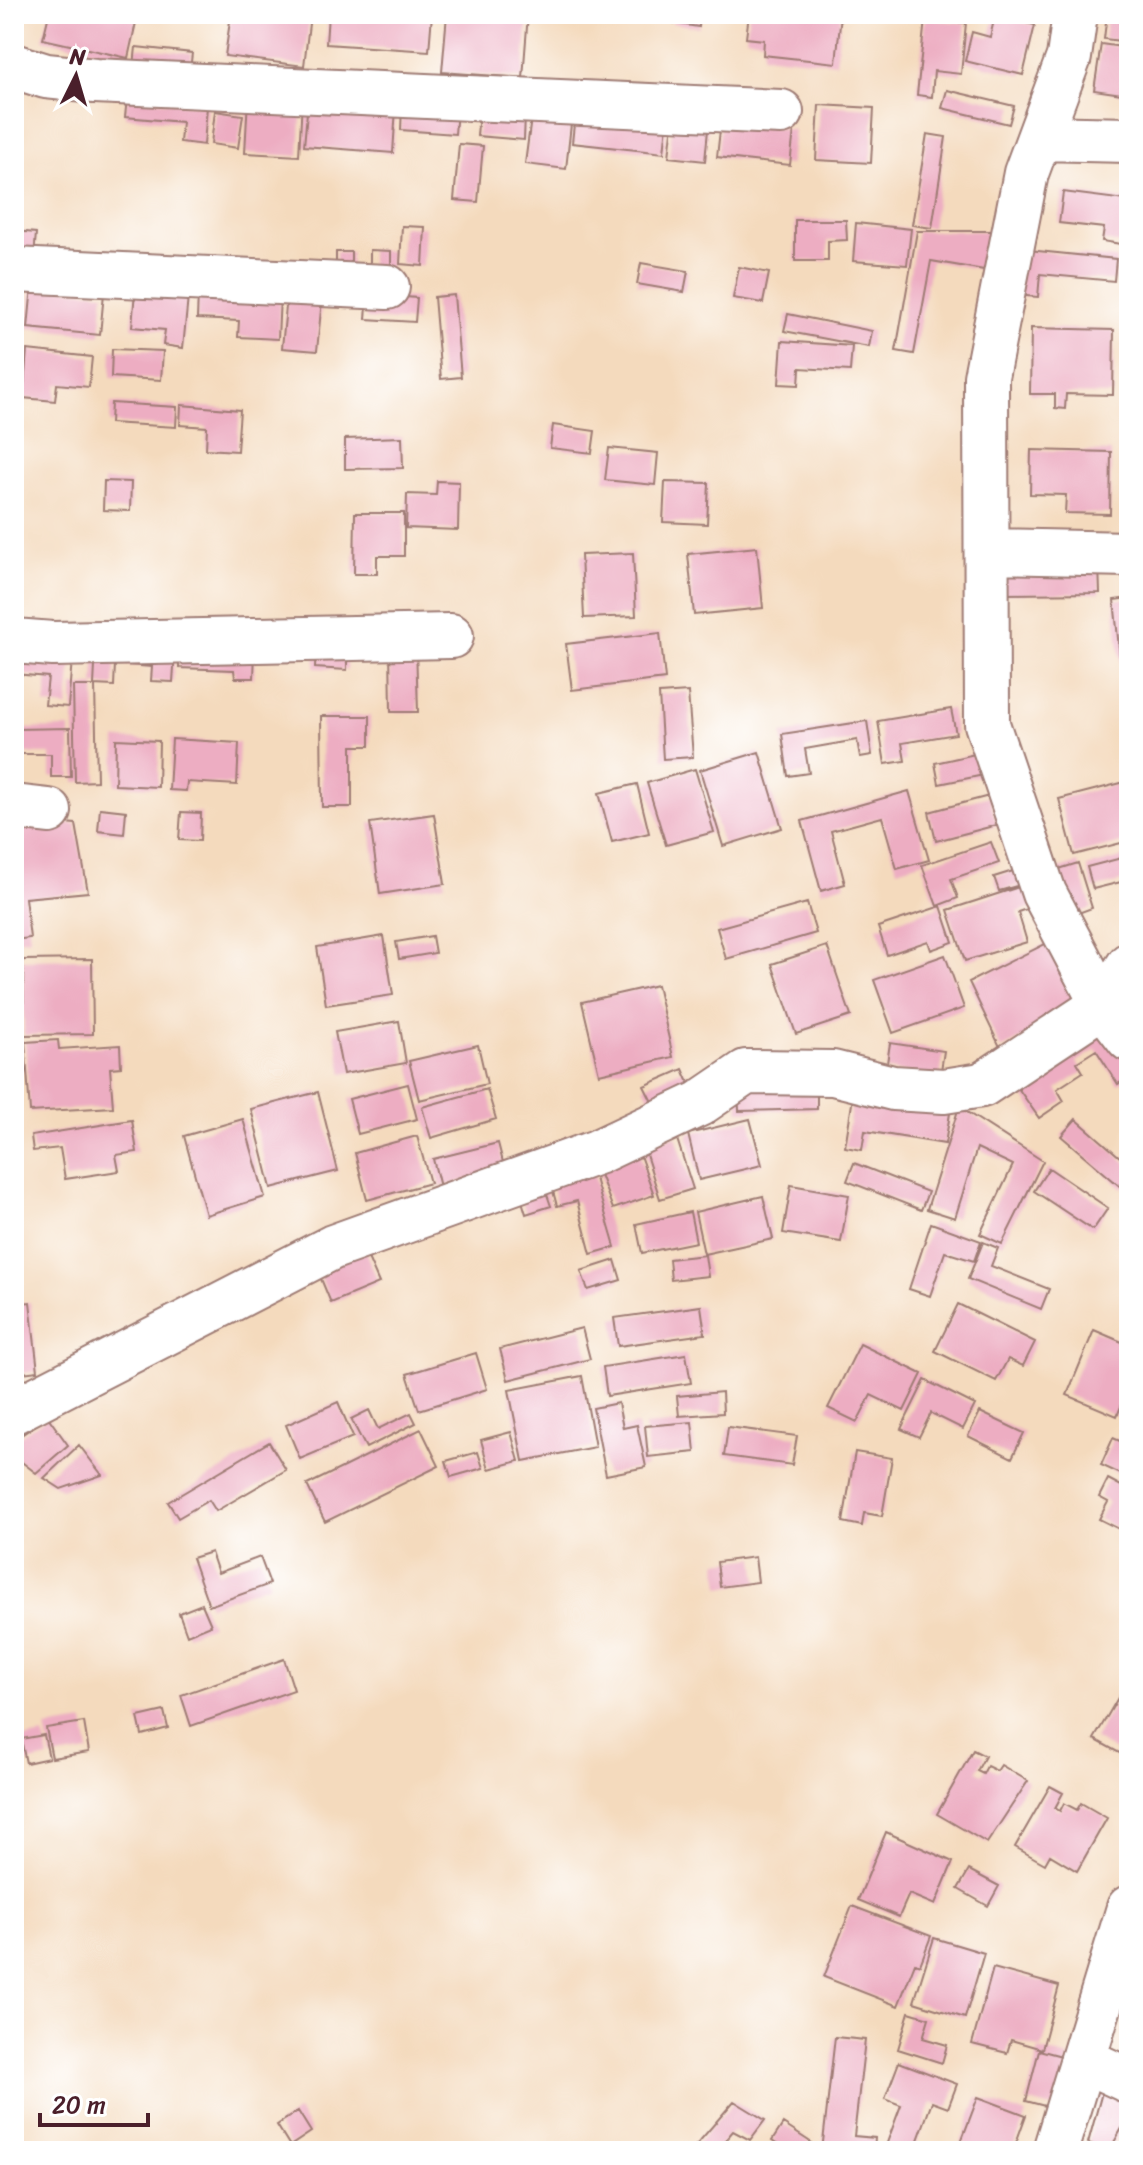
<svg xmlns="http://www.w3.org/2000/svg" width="1143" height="2165" font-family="Sriracha,sans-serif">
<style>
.building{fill:#edadc2}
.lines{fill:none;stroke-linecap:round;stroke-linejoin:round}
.minor-casing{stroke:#9f7c74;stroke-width:48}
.minor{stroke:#fff;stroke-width:44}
</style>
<rect width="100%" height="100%" fill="#fff"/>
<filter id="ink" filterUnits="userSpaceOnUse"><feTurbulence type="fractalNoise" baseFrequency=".0125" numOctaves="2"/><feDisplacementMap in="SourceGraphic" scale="16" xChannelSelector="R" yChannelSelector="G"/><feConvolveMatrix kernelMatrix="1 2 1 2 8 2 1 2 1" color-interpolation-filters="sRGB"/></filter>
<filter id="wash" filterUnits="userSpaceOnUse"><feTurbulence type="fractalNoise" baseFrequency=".006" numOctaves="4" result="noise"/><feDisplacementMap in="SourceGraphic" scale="32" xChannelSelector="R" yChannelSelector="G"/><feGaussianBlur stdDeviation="1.8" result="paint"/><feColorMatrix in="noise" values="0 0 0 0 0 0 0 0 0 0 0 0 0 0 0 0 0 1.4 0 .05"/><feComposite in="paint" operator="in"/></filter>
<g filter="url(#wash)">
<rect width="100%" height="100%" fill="#f4dabd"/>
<g id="blocks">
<!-- building -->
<path class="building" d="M49,14H121L137,18L128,58L43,39Z
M231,14L310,15L304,66L225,56Z
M328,14H432L429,51L326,44Z
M447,14H528L523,78L442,72Z
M673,14H700L699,27L672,23Z
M749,14H841L836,63L763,55L764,40L746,38Z
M1107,14H1129V42L1104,39Z
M995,16L1035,25L1023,75L965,61L972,32L990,37Z
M925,19L966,23L961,74L934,71L932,97L917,95Z
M1101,44L1129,48V95L1094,90Z
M136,47L192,53L190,71L134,66Z
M947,90L1014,106L1009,124L942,108Z
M127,98L207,106L204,145L180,142L182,122L125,117Z
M248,98L302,100L299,156L245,153Z
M308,101L396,108L393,153L304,146Z
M819,105L874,108L871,163L816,160Z
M402,106L457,110L455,134L401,130Z
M532,110L572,115L566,169L525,164Z
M215,111L243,115L238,148L211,144Z
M479,112L525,115L524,140L477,136Z
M674,114L709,119L705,161L669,157Z
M575,115L667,124L664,153L572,143Z
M721,121L794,130L790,165L717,157Z
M927,134L946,137L932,228L912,225Z
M459,144L483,146L478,202L454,200Z
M1063,192L1126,200L1121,244L1102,241L1104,228L1059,223Z
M795,220H846L847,240L828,241V261H795Z
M856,223L911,229L907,265L853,261Z
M402,226L425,227L423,266L400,264Z
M14,231L36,233L34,257L14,255Z
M917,231H997L990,271L931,261L914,354L896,351Z
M1018,249L1116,259L1114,281L1040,274L1038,297L1014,295Z
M370,250L391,251V267L370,266Z
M336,252H351V270H336Z
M641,263L688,271L684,292L637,284Z
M739,267L769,273L763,303L733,298Z
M32,286L104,293L100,335L28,328Z
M135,291L188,297L183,348L163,345L165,330L132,327Z
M198,293L280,296L278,339L238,337L239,321L197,319Z
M368,294L417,298L415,322L366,319Z
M454,295L461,377L441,379L434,297Z
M287,296L322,299L317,351L282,348Z
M788,314L872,331L869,347L784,331Z
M1031,328L1114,330L1113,395L1066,394L1065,409L1055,408V394H1030Z
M782,341L852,346L850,371L800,368L799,385L779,384Z
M112,349L163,351L161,380L111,377Z
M27,350L92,357L89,387L57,384L55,401L23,398Z
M111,403L177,407L176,427L110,423Z
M181,405L240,410L237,451L206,449L207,427L180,425Z
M553,425L595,431L592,453L550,448Z
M402,437L403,468L345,469V439Z
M609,448L658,453L655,485L605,480Z
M1031,450L1111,452L1110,514L1065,513L1066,495L1030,494Z
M104,481L131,482L130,511L103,510Z
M437,481L459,482L458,530L406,528L407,494L436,495Z
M665,482L709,483L707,524L663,522Z
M355,513H404V556H377V574H354Z
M757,547L763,608L694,615L688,554Z
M633,553L636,616L584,618L581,555Z
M1099,565L1100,593L1003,594V566Z
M1129,598V686H1123L1114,600Z
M660,633L665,679L572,690L566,644Z
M416,646L418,712H391L390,647Z
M96,647L175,652L173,682L151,681L152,667L115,664L114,686L94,685Z
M179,648L255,651L254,678H235L234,670L179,668Z
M316,648L347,649V670L315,668Z
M14,654L72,659L68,707L45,705L48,677L14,674Z
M73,686H95L97,781L75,782Z
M688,692L693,757L663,759L659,694Z
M951,709L956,734L902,743L905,761L885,764L878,721Z
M321,716H370V746H352V807H322Z
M867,721L872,755L860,757L857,740L805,749L809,773L788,776L782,734Z
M70,728L71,777H51V754H16L15,729Z
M116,739L159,741L158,787L115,785Z
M172,739L239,743L237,785L187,782L186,791L169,790Z
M759,752L782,828L723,846L700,770Z
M984,752L989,774L939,784L935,763Z
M695,769L714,832L666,845L647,783Z
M1125,782L1129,798V841L1074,855L1059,799Z
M637,784L649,833L612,842L599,793Z
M909,791L929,860L897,869L882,817L831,831L845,884L821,891L802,821Z
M989,796L997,825L936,841L929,812Z
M100,808L126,811L124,834L98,831Z
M181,812L201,813L200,841L179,840Z
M434,814L445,884L380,894L370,823Z
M14,819L76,824L88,892L25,898L30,938L14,940Z
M991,842L999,863L951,879L958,898L937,906L922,865Z
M1129,856V880L1093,889L1087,867Z
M1078,863L1092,908L1073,915L1059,869Z
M1029,866L1034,881L999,891L994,877Z
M1028,884L1035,906L1018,912L1027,942L965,961L948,910Z
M807,903L816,933L726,959L717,928Z
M941,906L953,942L931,950L928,941L887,955L878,927Z
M384,936L393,995L326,1005L317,947Z
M432,936L435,953L399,959L396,942Z
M1051,941L1084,1009L1001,1049L969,982Z
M827,946L851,1016L796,1034L772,964Z
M945,955L964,1008L893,1033L874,980Z
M92,959L93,1034L24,1035L23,960Z
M657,985L673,1057L599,1074L582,1002Z
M1098,1020L1129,1066V1077L1118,1084L1096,1050L1077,1062L1083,1072L1057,1089L1064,1101L1039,1118L1011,1078Z
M399,1021L406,1063L343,1074L335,1032Z
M58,1040L59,1049L120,1045L121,1067L110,1068L113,1107L30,1112L25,1042Z
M890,1043L944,1051L940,1077L886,1070Z
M478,1045L487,1084L419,1100L409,1061Z
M683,1069L690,1085L652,1102L644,1086Z
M408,1084L417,1119L358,1134L349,1099Z
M817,1086V1109L739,1111L738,1088Z
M487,1089L496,1119L431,1138L422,1107Z
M854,1091L951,1107L945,1144L865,1131L862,1150L845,1147Z
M318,1092L338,1171L271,1188L251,1109Z
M959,1107L1043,1161L1002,1244L980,1234L1013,1165L977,1148L955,1218L927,1209Z
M243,1119L265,1197L206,1215L184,1136Z
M750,1119L762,1165L699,1180L688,1134Z
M1076,1119L1129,1165V1180L1122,1188L1061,1136Z
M132,1120L137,1152L116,1155L119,1171L65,1179L60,1148L33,1151L31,1136Z
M417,1136L430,1183L367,1200L355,1153Z
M676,1136L693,1189L660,1199L643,1145Z
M498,1143L505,1170L440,1187L433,1159Z
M637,1147L654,1195L613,1209L595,1161Z
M854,1163L928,1192L921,1210L847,1181Z
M592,1168L615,1247L591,1254L577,1201L557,1206L550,1180Z
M1049,1168L1108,1208L1093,1230L1034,1191Z
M543,1183L551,1206L526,1214L519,1191Z
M791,1185L849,1195L841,1242L783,1233Z
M763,1196L773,1239L704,1254L695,1212Z
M690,1212L696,1242L642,1253L636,1224Z
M931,1223L981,1241L974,1261L945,1252L930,1296L909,1289Z
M361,1242L379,1283L331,1303L314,1262Z
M983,1242L998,1248L991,1266L1049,1289L1041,1309L968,1279Z
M705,1255L708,1276L671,1280L669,1259Z
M615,1260L621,1280L588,1290L581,1271Z
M30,1302L38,1371L14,1374V1304Z
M958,1304L1035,1342L1023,1366L1008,1359L996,1381L935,1351Z
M701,1306L705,1334L618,1346L614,1318Z
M582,1328L590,1359L508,1380L500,1349Z
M1094,1330L1129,1345V1388L1117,1416L1067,1395Z
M860,1344L922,1374L904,1411L871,1395L857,1422L828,1408Z
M476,1353L487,1389L419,1410L407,1374Z
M686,1354L691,1383L607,1396L603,1367Z
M582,1376L595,1447L523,1461L509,1390Z
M925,1380L975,1405L963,1429L931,1413L919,1437L901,1429Z
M722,1392L723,1413L679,1416L677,1396Z
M338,1402L353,1437L300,1459L286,1425Z
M618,1403L623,1428L637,1425L646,1467L606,1475L593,1408Z
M369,1410L378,1429L411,1413L416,1423L366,1448L351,1419Z
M980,1412L1024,1433L1012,1458L968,1436Z
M48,1417L68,1445L36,1473L14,1456V1440Z
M692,1422L695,1452L648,1457L645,1426Z
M728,1427L797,1436L792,1465L724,1456Z
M421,1429L439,1466L325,1522L307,1485Z
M511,1432L519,1461L489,1469L481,1440Z
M1113,1438L1129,1445V1478L1101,1465Z
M269,1442L286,1470L216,1511L209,1500L178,1518L168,1502Z
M79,1445L102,1475L61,1489L44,1478Z
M478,1452L483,1468L451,1477L446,1461Z
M855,1452L892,1458L882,1516L864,1513L862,1526L843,1522Z
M1108,1479L1129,1490V1524L1125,1532L1099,1519L1108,1502L1099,1497Z
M211,1552L218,1573L260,1557L270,1584L209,1606L192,1558Z
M755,1557L758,1582L720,1587L717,1562Z
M202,1604L211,1625L187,1635L179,1613Z
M284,1659L294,1690L191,1726L181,1695Z
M1126,1684L1129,1686V1744L1123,1755L1094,1739Z
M164,1711L168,1728L142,1735L138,1717Z
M84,1722L89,1752L52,1758L46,1728Z
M44,1735L49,1758L26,1763L21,1739Z
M973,1750L985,1756L977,1771L983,1774L987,1766L997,1771L1001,1765L1028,1781L987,1843L937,1814Z
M1050,1786L1063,1793L1055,1808L1060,1811L1064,1803L1077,1810L1081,1803L1107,1818L1077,1871L1050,1855L1045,1864L1015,1847Z
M886,1832L953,1862L935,1905L909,1894L899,1917L858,1900Z
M969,1870L999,1886L988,1906L958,1889Z
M852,1906L931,1936L920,1965L915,1963L898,2006L824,1977Z
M934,1938L984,1953L965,2018L914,2002Z
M993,1968L1059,1986L1042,2049L1011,2040L1007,2053L972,2044Z
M909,2012L929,2018L923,2038L947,2045L942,2063L898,2049Z
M835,2037L865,2040L854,2136L875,2138L874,2151H822Z
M1039,2050L1069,2058L1056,2109L1026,2101Z
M899,2062L957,2084L948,2108L932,2102L914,2151H884L901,2105L885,2099Z
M1106,2078L1129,2090V2116L1109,2151L1088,2143Z
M978,2097L1026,2115L1013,2151H986L961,2142Z
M734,2101L765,2120L750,2140L733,2131L716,2151H691Z
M298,2111L311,2132L290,2146L277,2125Z
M783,2124L812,2143L807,2151H787L772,2141Z"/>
</g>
</g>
<g filter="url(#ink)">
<use href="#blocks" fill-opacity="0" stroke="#9f7c74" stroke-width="2"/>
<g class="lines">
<defs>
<path id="minor" d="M1075,14L1069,57L1026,173L986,377L987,724L1044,893L1103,1005L1129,1039
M14,66L46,76L95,81L781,112
M1039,138L1129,140
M14,270L387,287
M990,551L1129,554
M14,641L53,644L451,636
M14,807L49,811
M14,1411L333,1247L597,1152L699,1104L746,1072L833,1073L893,1088L944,1091L982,1085L1103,1005L1129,965
M1084,2060L1129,2081
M1055,2151L1129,1908"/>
</defs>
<!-- minor casing -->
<use href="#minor" class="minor-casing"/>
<!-- minor -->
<use href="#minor" class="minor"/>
</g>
</g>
<!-- margin -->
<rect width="1143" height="2165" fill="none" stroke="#fff" stroke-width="48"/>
<!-- north arrow -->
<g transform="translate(76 76) rotate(5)" stroke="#ffffff" stroke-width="6" paint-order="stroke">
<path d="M0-6L14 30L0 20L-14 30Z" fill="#4a1f2b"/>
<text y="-12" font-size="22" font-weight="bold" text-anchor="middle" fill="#4a1f2b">N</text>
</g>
<!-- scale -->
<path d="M40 2113v12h108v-12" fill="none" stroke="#4a1f2b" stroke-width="4"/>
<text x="52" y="2113" font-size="24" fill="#4a1f2b" stroke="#ffffff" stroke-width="6" paint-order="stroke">20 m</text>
</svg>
